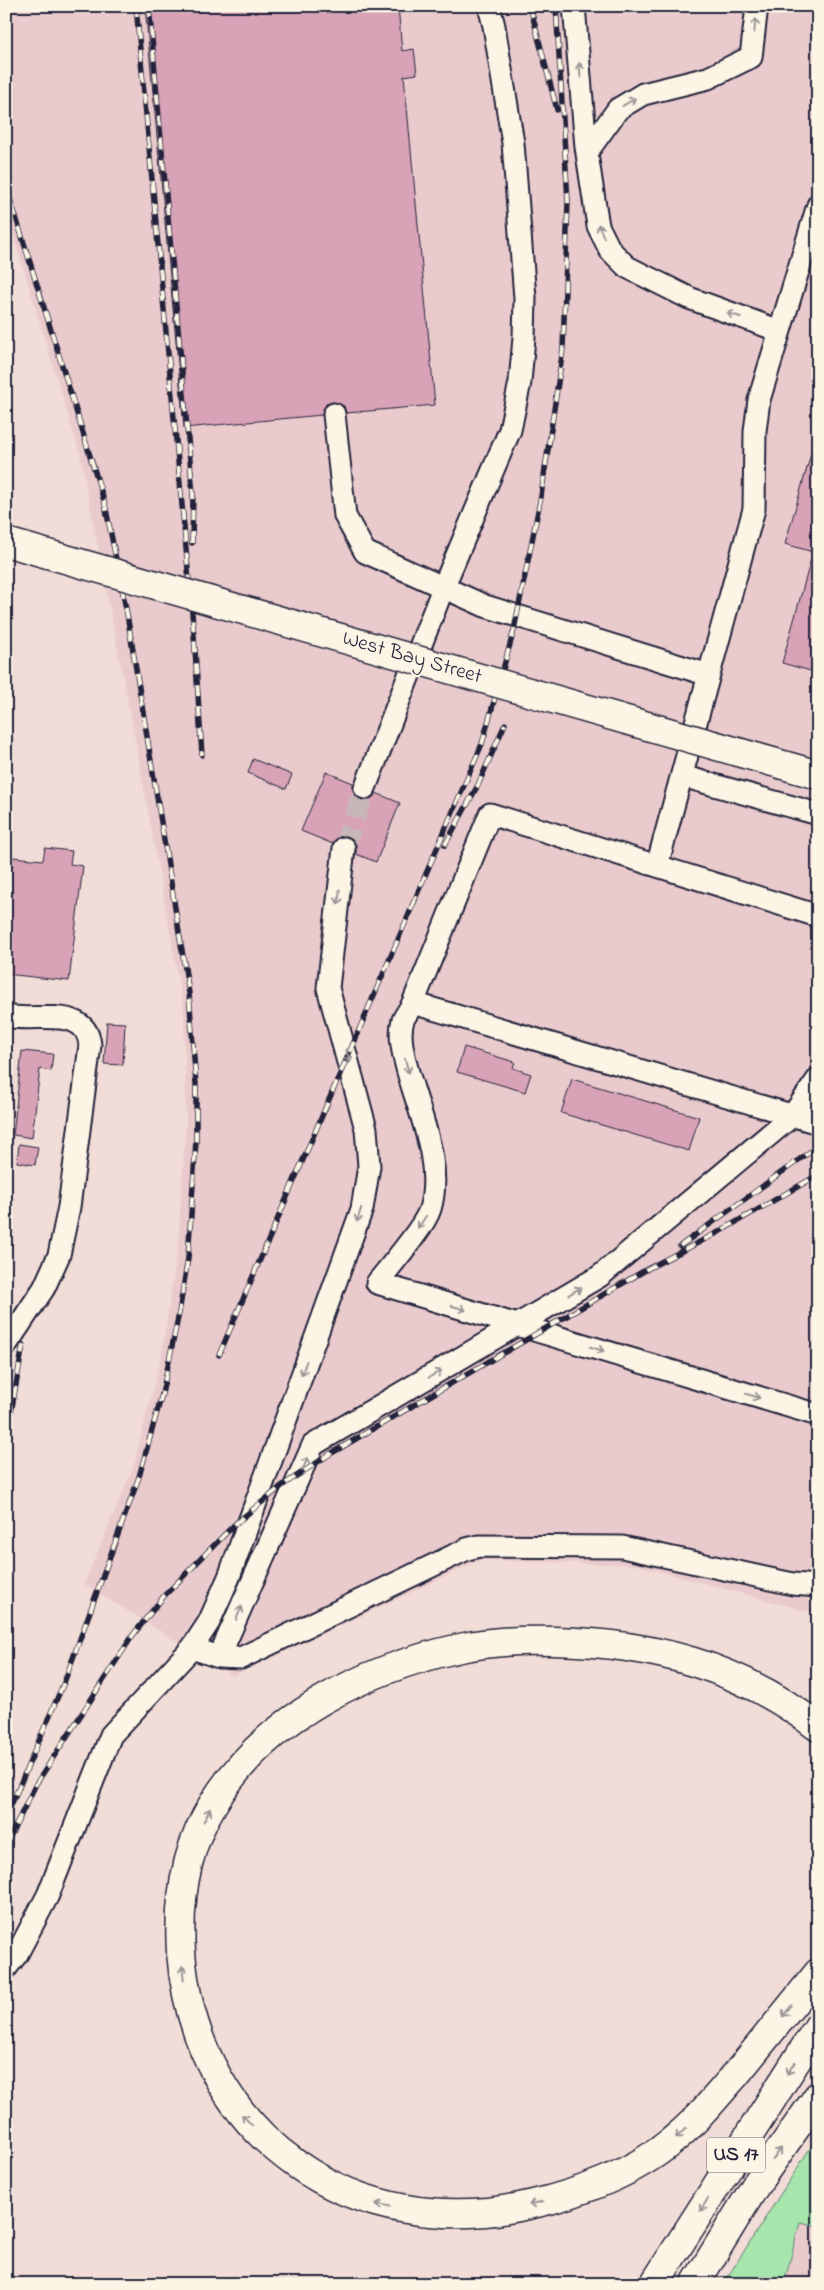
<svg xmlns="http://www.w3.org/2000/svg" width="824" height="2290" font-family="'Indie Flower',sans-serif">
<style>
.built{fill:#eacbcd}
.green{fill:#a6e5ac;stroke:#648474}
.building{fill:#d8a2b7;stroke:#22223b}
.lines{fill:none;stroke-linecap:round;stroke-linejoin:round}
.minor-tunnel{stroke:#c8b7b8;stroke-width:21;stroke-dasharray:21 11;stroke-linecap:butt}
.minor-casing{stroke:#22223b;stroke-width:25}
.highway-casing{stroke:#22223b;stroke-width:31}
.minor{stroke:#fcf5e5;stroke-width:21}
.highway{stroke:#fcf5e5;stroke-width:28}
.rail-casing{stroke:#22223b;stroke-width:5.5}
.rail{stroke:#fcf5e5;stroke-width:4;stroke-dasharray:11;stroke-linecap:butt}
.major-bridge-casing{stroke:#22223b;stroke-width:31;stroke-linecap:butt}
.major-bridge{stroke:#fcf5e5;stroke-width:28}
.oneway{stroke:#9a9698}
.labels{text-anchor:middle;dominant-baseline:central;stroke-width:4.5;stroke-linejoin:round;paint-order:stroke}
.shield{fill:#fcf5e5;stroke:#63616e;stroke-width:1}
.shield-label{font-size:20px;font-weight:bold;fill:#22223b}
.street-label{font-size:21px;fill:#22223b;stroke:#fcf5e5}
</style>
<rect width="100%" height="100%" fill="#f1dcd7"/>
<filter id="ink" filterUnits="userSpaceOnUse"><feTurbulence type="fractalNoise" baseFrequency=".02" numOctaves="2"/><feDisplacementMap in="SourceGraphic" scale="10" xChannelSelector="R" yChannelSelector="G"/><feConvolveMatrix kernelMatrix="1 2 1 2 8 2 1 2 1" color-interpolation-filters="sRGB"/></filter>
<g filter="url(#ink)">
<!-- built -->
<path class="built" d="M6,6H818V1614L636,1565L480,1560L233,1676L84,1584L133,1468L161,1358L178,1246L186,1119L184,1010L136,744L80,454L6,212Z
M818,2137V2284H723L766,2214Z"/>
<!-- green -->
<path class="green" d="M814,2142L818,2148V2226L800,2222L784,2284H723Z"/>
<!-- building -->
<path class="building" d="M145,6H398L402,51L414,49L417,74L404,76L435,405L346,413L344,406L333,402L326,404L322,415L184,428Z
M813,447H818V673L782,663L813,552L785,544Z
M253,759L292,775L286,789L248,773Z
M326,772L353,783V790L360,799L367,800L376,793L400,803L376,862L356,854V843L351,838L339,836L333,844L301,831Z
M45,848L72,851L70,864L83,866L69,981L6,974V913L13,857L43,860Z
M107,1022L125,1023L123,1065L104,1064Z
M464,1047L515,1062L513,1068L531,1074L525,1092L457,1072Z
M22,1051L53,1054L51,1071L40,1069L32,1138L13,1135Z
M572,1079L699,1117L689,1151L561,1113Z
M19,1144L38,1147L35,1165L17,1162Z"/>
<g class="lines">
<!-- minor-tunnel -->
<path class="minor-tunnel" d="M344,848L365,788"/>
<defs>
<path id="minor" d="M574,6L586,147L598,226L610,250L627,267L689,298L780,331
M587,152L618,109L643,94L708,78L751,57L757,6
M334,414L345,516L365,552L485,606L709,675
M682,776L818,814
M365,788L443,588L510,430L520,382L524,338L525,298L513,143L494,26L489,6
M344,848L328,988L366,1129L369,1166L362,1209L229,1577L209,1622L192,1648L219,1657L241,1658L467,1549L479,1546L622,1547L793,1584L818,1586
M657,866L754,509L755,431L759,400L818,205
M818,916L490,814L413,1003L818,1123
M413,1003C410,1009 406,1014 403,1020C398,1036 404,1057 408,1072C420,1115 443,1165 430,1209C424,1228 390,1266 377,1283L818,1415
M6,1016C35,1023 86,1004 90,1045L69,1207L59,1255L44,1288L6,1345
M219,1657L313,1445L600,1276L792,1116L818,1079
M6,1968L17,1954L48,1895L111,1735L192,1648"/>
<path id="highway" d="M818,1727C740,1666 651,1643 554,1641C522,1640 491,1641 460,1648C365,1669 265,1717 213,1804C185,1849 178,1901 181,1952C195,2137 355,2247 533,2204C580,2193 634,2173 672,2141C696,2122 717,2096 737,2073C764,2040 791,2006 818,1973
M654,2284L818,2027
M695,2284L757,2183L818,2096"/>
</defs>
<!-- minor casing -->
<use href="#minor" class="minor-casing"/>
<!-- highway casing -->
<use href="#highway" class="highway-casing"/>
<!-- minor -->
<use href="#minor" class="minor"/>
<!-- highway -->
<use href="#highway" class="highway"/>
<defs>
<path id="rail" d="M136,6L194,635L202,755
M149,6L193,494L192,543
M530,6L557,110
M6,185L105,504L127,614L189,993L196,1084V1141L188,1258L179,1313L162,1394L139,1477L65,1680L6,1817
M445,845L478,785L505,724
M412,906L482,744L514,630L541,496L563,349L568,201L556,6
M680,1246L818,1146
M219,1355L415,900
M6,1441L23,1345
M6,1845L36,1784L133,1635L164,1596L235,1524L283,1485L330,1454L649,1268L717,1233L818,1175"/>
</defs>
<!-- rail casing -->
<use href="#rail" class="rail-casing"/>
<!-- rail -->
<use href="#rail" class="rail"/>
<defs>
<path id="major-bridge" d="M6,542L818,775"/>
</defs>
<!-- major-bridge casing -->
<use href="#major-bridge" class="major-bridge-casing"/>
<!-- major-bridge -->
<use href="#major-bridge" class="major-bridge"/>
</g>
<!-- one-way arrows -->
<defs><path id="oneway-shaft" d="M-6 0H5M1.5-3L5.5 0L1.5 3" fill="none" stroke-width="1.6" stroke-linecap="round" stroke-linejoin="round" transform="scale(1.25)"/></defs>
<g class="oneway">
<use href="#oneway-shaft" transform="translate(755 26) rotate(-83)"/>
<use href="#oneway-shaft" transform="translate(580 70) rotate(-94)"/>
<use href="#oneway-shaft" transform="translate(629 102) rotate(-31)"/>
<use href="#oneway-shaft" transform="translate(601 231) rotate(-114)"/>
<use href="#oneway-shaft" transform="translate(734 315) rotate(-162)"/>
<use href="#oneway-shaft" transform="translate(339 897) rotate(96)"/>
<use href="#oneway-shaft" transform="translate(348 1056) rotate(74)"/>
<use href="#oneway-shaft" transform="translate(407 1066) rotate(74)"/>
<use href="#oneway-shaft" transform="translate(359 1215) rotate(108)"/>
<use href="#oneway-shaft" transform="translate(422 1222) rotate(124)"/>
<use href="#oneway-shaft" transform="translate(575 1291) rotate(-31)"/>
<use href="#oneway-shaft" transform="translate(459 1308) rotate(17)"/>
<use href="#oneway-shaft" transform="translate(597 1349) rotate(17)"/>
<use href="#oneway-shaft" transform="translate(304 1368) rotate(110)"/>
<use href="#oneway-shaft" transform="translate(435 1374) rotate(-30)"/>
<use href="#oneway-shaft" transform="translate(753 1396) rotate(17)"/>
<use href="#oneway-shaft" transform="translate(305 1464) rotate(-66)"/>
<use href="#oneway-shaft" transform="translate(239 1613) rotate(-66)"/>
<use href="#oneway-shaft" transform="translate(207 1815) rotate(-63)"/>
<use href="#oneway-shaft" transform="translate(183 1973) rotate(-96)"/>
<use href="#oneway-shaft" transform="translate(787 2011) rotate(129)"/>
<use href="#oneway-shaft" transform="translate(791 2068) rotate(123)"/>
<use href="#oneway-shaft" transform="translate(247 2120) rotate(-134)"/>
<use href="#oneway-shaft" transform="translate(681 2133) rotate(135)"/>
<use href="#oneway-shaft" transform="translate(777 2154) rotate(-55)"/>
<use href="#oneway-shaft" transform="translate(536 2203) rotate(166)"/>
<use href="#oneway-shaft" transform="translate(383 2205) rotate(-168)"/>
<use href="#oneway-shaft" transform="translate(704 2205) rotate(122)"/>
</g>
</g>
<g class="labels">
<!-- shield labels -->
<rect class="shield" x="707" y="2137.5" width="58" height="35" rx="4"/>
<g class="shield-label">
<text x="736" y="2155">US 17</text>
</g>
<!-- street labels -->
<g class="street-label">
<text transform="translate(412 658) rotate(16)">West Bay Street</text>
</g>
</g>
<!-- margin -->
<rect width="824" height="2290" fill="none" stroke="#fcf5e5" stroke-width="25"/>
<rect x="12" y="12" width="799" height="2265" fill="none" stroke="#22223b" stroke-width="2" filter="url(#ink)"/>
</svg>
